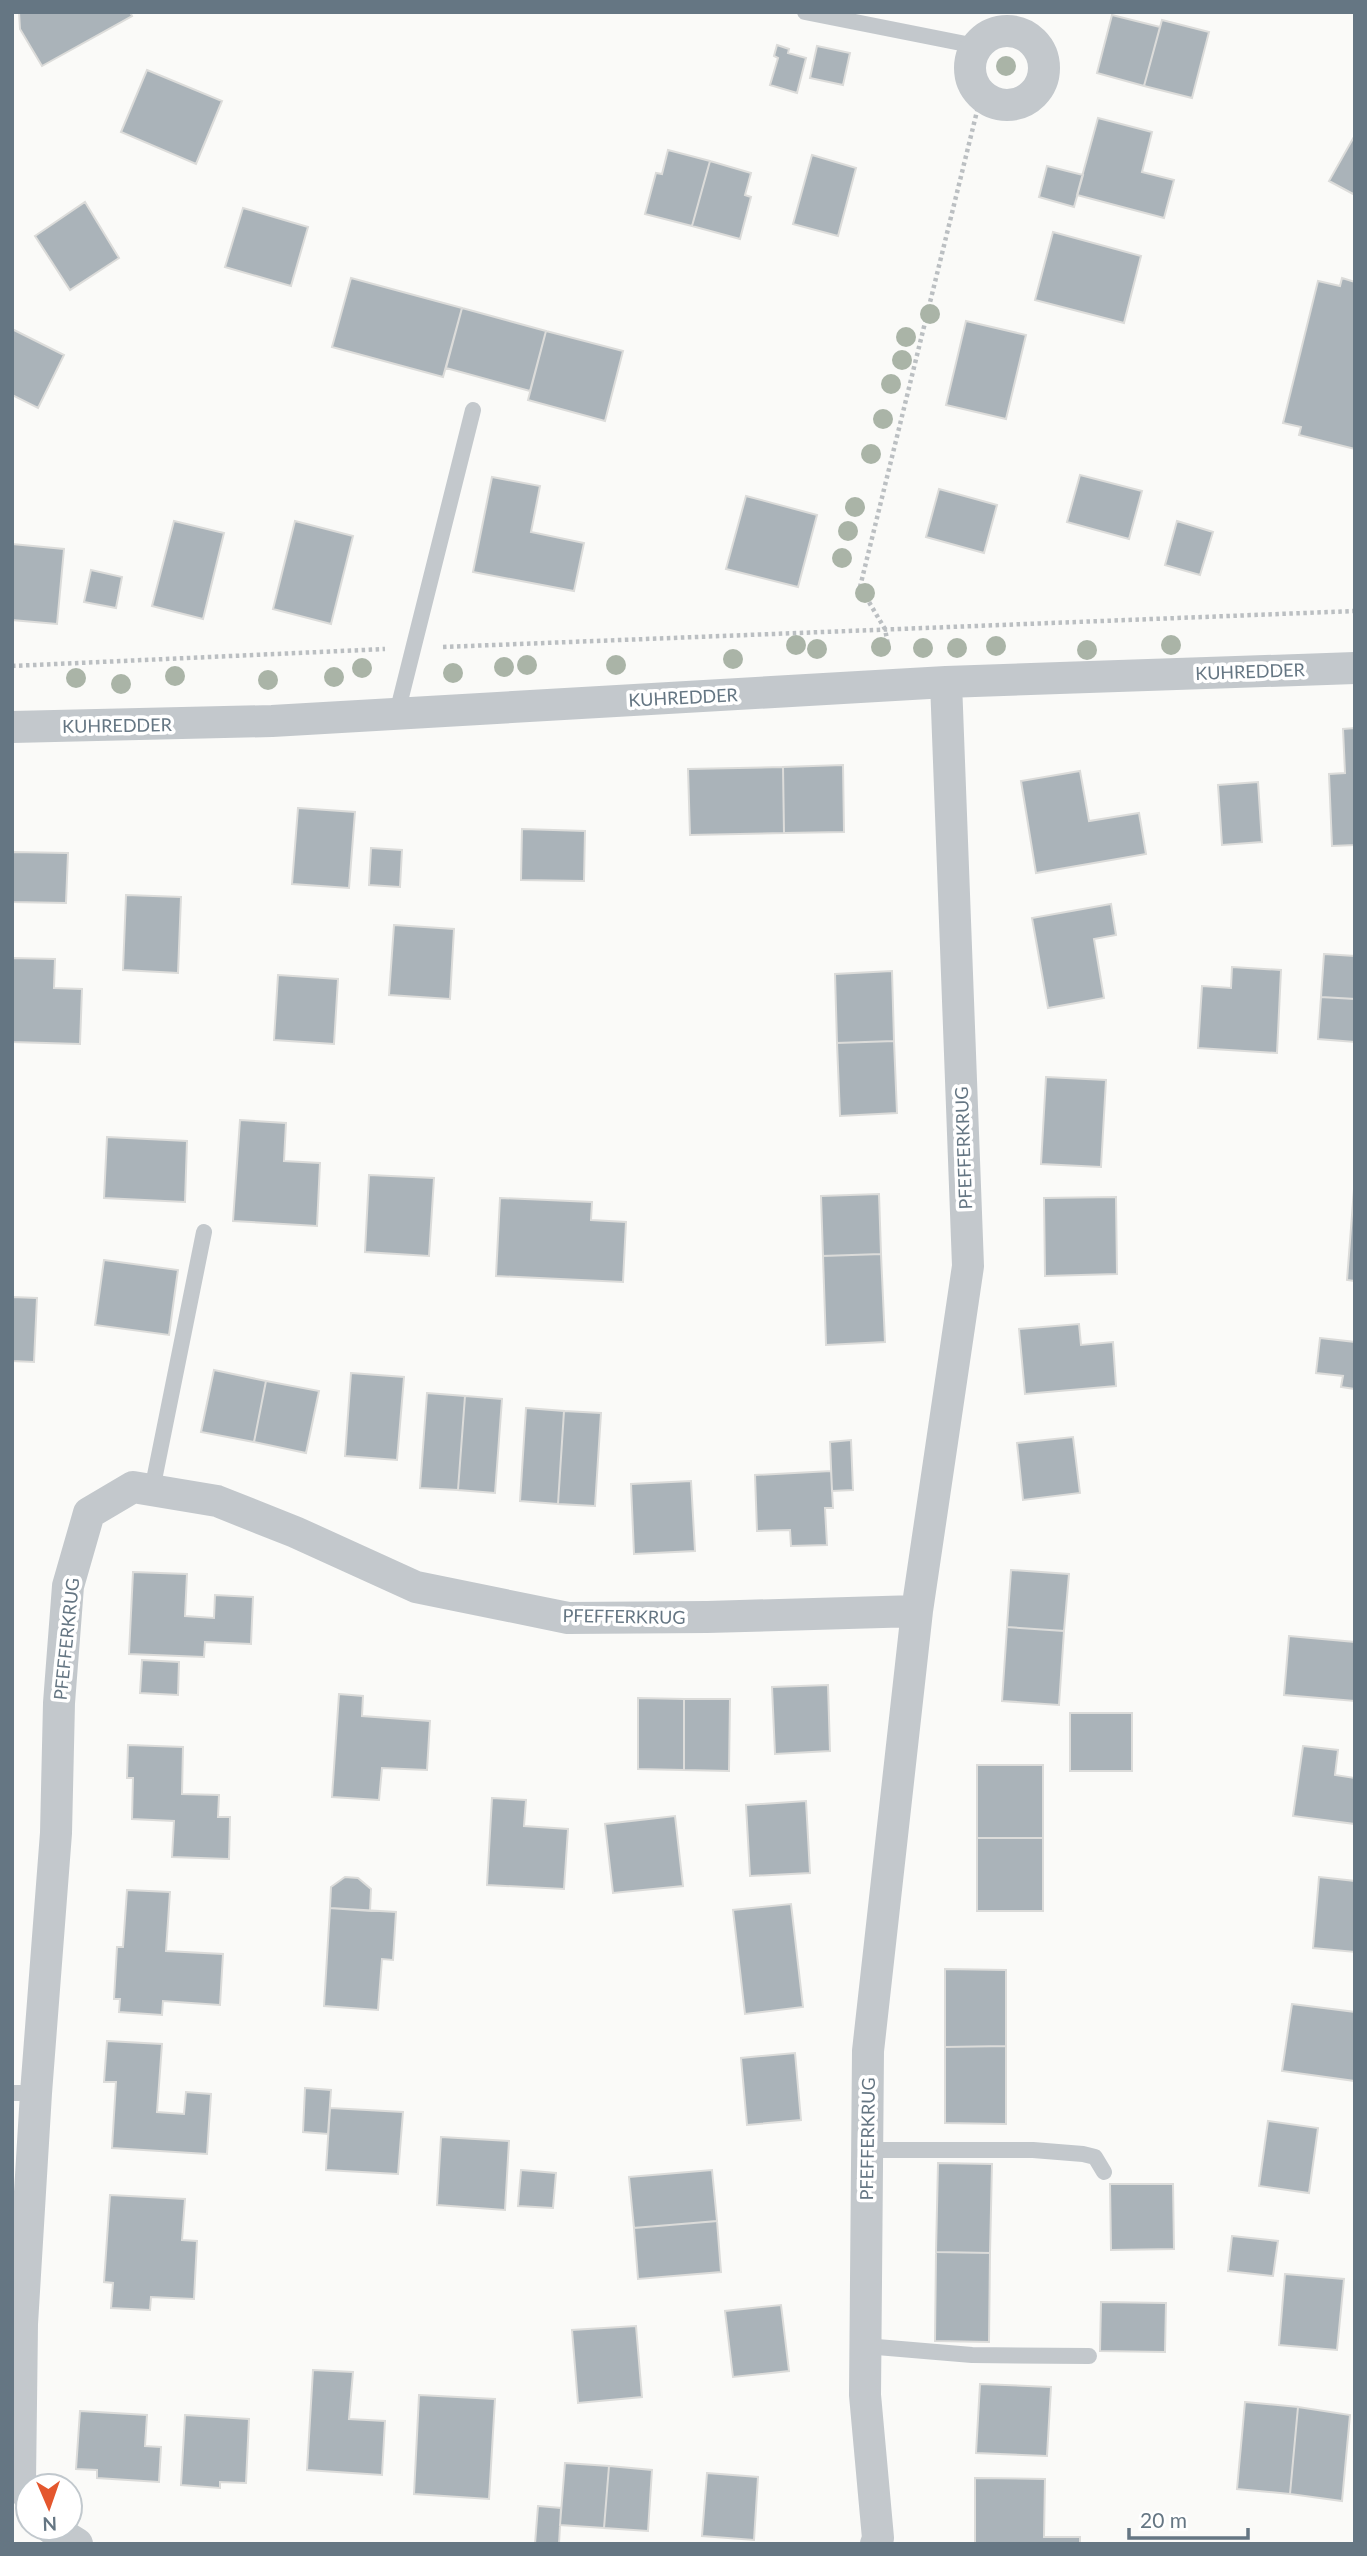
<svg xmlns="http://www.w3.org/2000/svg" width="1367" height="2556" font-family="Lato,sans-serif">
<style>
.building{fill:#aab3b9;stroke:#dcdcda;stroke-width:2}
.lines{fill:none;stroke-linecap:round;stroke-linejoin:round}
.path{stroke:#bbbfc2;stroke-width:4.5;stroke-dasharray:3.5 3.5;stroke-linecap:butt}
.service{stroke:#c3c8cc;stroke-width:16}
.minor{stroke:#c3c8cc;stroke-width:32}
.tree{fill:#aab4a7}
.labels{text-anchor:middle;dominant-baseline:central;stroke-width:7;stroke-linejoin:round;paint-order:stroke}
.street-label{font-size:18px;fill:#657683;stroke:#fff}
</style>
<rect width="100%" height="100%" fill="#fafaf8"/>
<!-- building -->
<path class="building" d="M19,12H130L132,16L42,66L20,29Z
M1112,15L1160,27L1144,86L1097,73Z
M1162,20L1209,32L1192,98L1144,86Z
M777,45L789,49L788,53L806,58L797,93L770,85L778,58L774,56Z
M817,46L850,53L843,85L810,78Z
M147,70L222,101L196,164L121,132Z
M1098,118L1152,132L1142,172L1174,180L1164,218L1077,195Z
M1355,135V195L1329,181Z
M668,150L710,161L692,226L645,214L656,173L662,174Z
M812,155L856,168L838,236L793,224Z
M710,161L751,173L745,195L751,197L740,239L692,226Z
M1047,166L1083,175L1074,207L1039,197Z
M85,202L119,258L70,290L35,236Z
M243,208L308,227L291,286L225,267Z
M1053,232L1141,256L1124,323L1035,300Z
M351,278L462,308L443,377L332,347Z
M1342,278L1355,282V449L1299,435L1301,427L1283,423L1318,281L1340,286Z
M462,308L546,331L530,391L446,368Z
M966,321L1026,335L1006,419L946,405Z
M12,329L64,355L38,408L12,395Z
M546,331L623,351L605,421L528,400Z
M1080,475L1142,491L1129,539L1067,522Z
M492,477L540,486L531,532L584,543L574,591L473,572Z
M939,489L997,505L984,553L926,537Z
M746,496L817,515L798,587L726,569Z
M174,521L224,533L203,619L152,606Z
M295,521L353,536L331,624L273,609Z
M1177,521L1213,532L1200,575L1165,565Z
M12,544L64,549L57,624L12,620Z
M91,570L122,577L116,608L84,602Z
M1355,728V845L1332,846L1329,774L1345,773L1343,729Z
M843,765L844,832L784,833L783,767Z
M783,767L784,833L690,835L688,769Z
M1080,771L1089,821L1139,813L1146,854L1036,873L1021,781Z
M1258,782L1262,842L1222,845L1218,785Z
M298,808L355,812L349,888L292,884Z
M522,829L585,831L584,881L521,880Z
M371,848L402,850L400,887L369,885Z
M13,852L68,853L66,903L12,902Z
M126,895L181,897L178,973L123,970Z
M1111,904L1116,935L1094,939L1104,998L1048,1008L1032,918Z
M394,925L454,929L450,999L389,995Z
M1324,954L1355,956V999L1321,997Z
M12,958L55,959L54,988L82,989L80,1044L12,1042Z
M1232,967L1281,970L1277,1053L1198,1048L1202,986L1231,988Z
M892,971L894,1041L837,1043L835,974Z
M278,975L338,979L334,1044L274,1040Z
M1321,997L1355,999V1042L1318,1039Z
M894,1041L897,1113L840,1116L837,1043Z
M1046,1077L1106,1080L1101,1167L1041,1164Z
M240,1120L286,1123L284,1161L320,1163L317,1226L233,1221Z
M107,1137L187,1141L185,1202L104,1198Z
M369,1175L434,1178L429,1256L365,1252Z
M1354,1189H1355V1281L1347,1280Z
M879,1194L881,1254L823,1256L821,1196Z
M1116,1197L1117,1274L1045,1276L1044,1198Z
M500,1198L592,1202L591,1220L626,1222L623,1282L496,1276Z
M881,1254L885,1342L826,1345L823,1256Z
M104,1260L178,1270L169,1335L95,1325Z
M12,1297L37,1298L34,1362L12,1361Z
M1079,1324L1081,1345L1113,1342L1116,1386L1025,1394L1019,1329Z
M1320,1338L1355,1342V1389L1341,1387L1343,1376L1316,1373Z
M214,1370L266,1381L254,1442L201,1432Z
M351,1373L404,1377L397,1460L345,1456Z
M266,1381L319,1391L306,1453L254,1442Z
M427,1393L465,1396L458,1490L420,1488Z
M465,1396L502,1399L495,1493L458,1490Z
M526,1408L564,1411L558,1504L520,1501Z
M564,1411L601,1413L595,1506L558,1504Z
M1073,1437L1080,1493L1023,1500L1017,1443Z
M851,1440L853,1490L832,1491L830,1442Z
M831,1471L833,1508H825L827,1545L791,1546L790,1530L757,1531L755,1475Z
M691,1481L695,1551L634,1554L631,1484Z
M1011,1570L1069,1574L1064,1631L1007,1627Z
M133,1572L187,1574L185,1616L214,1618L215,1595L253,1597L251,1644L205,1642L204,1657L129,1654Z
M1007,1627L1064,1631L1059,1705L1002,1701Z
M1289,1636L1355,1642V1701L1284,1695Z
M142,1660L179,1662L178,1695L140,1693Z
M828,1685L830,1751L775,1754L772,1687Z
M339,1694L363,1696L362,1716L430,1721L427,1770L382,1768L379,1800L332,1797Z
M638,1698L684,1699V1770L638,1769Z
M684,1699H730L729,1771L684,1770Z
M1070,1713H1132V1771H1070Z
M128,1745L183,1747L182,1794L219,1795L218,1817H230L229,1859L172,1857L174,1821L132,1819L133,1778H127Z
M1303,1746L1338,1750L1335,1775L1355,1778V1824L1293,1816Z
M977,1765H1043V1838H977Z
M492,1798L526,1800L524,1826L568,1829L564,1889L487,1885Z
M806,1801L810,1873L750,1876L746,1805Z
M675,1816L683,1886L613,1893L605,1824Z
M977,1838H1043V1911H977Z
M345,1877L358,1878L371,1889L370,1911L330,1908L331,1887Z
M1319,1877L1355,1881V1952L1313,1948Z
M127,1890L170,1892L166,1951L223,1954L220,2005L163,2001L162,2015L119,2012L120,1999H114L117,1947H123Z
M791,1904L803,2007L745,2014L733,1910Z
M330,1908L396,1912L393,1960L382,1959L378,2010L324,2006Z
M945,1969L1006,1970V2046L945,2047Z
M1292,2004L1355,2012V2081L1282,2071Z
M107,2041L162,2044L157,2112L184,2114L186,2092L211,2094L207,2154L112,2148L116,2082H104Z
M1006,2046V2124L945,2123V2047Z
M795,2053L801,2120L747,2125L741,2058Z
M305,2088L331,2090L328,2134L303,2132Z
M330,2108L403,2112L398,2174L326,2170Z
M1268,2121L1318,2128L1309,2193L1259,2186Z
M441,2137L509,2141L505,2210L437,2205Z
M938,2163L992,2164L990,2253L936,2252Z
M521,2170L556,2173L553,2208L518,2206Z
M712,2170L717,2221L634,2228L629,2177Z
M1110,2184H1173L1174,2249L1111,2250Z
M110,2195L185,2199L182,2240L197,2241L194,2299L151,2297L150,2310L111,2308L113,2283L104,2282Z
M717,2221L721,2272L638,2279L634,2228Z
M1232,2236L1278,2241L1273,2276L1228,2271Z
M936,2252L990,2253L989,2342L935,2341Z
M1285,2274L1344,2279L1337,2350L1279,2345Z
M1101,2302L1166,2303L1165,2352L1100,2351Z
M781,2305L789,2371L733,2377L725,2311Z
M636,2326L642,2397L578,2403L572,2330Z
M313,2370L353,2372L349,2419L385,2421L382,2475L307,2470Z
M980,2384L1051,2387L1047,2456L976,2453Z
M419,2395L495,2399L489,2499L414,2494Z
M1245,2402L1298,2407L1290,2494L1237,2489Z
M1298,2407L1350,2415L1342,2501L1290,2494Z
M80,2411L147,2415L145,2446L161,2447L159,2482L97,2478V2470L76,2469Z
M185,2415L249,2419L246,2483L220,2482V2488L181,2485Z
M565,2463L609,2466L604,2528L560,2525Z
M609,2466L652,2470L648,2531L604,2528Z
M707,2473L758,2477L754,2540L702,2536Z
M975,2478L1045,2479L1044,2537H1080V2544H975Z
M538,2506L561,2508L559,2544H535Z"/>
<g class="lines">
<!-- path -->
<path class="path" d="M443,647L1355,611
M889,650L885,629L860,587L981,95
M12,666L385,649"/>
<!-- service -->
<path class="service" d="M805,12L976,46
M397,713L473,410
M152,1490L204,1232
M12,2093H36
M867,2150H1033L1083,2154L1095,2157L1104,2172
M865,2346L972,2355L1089,2356"/>
<!-- minor -->
<path class="minor" d="M970 68a37 37 0 1 1 74 0a37 37 0 1 1-74 0Z
M12,727L272,721L946,682L1355,668
M28,2495L20,2481L22,2324L36,2093L56,1833L59,1703L68,1586L89,1513L133,1487L217,1501L295,1532L416,1587L568,1618L707,1617L917,1611
M51,2528L77,2544
M876,2544L878,2538L865,2395L868,2051L917,1611L968,1266L946,682"/>
</g>
<!-- trees -->
<g class="tree">
<circle cx="1006" cy="66" r="10"/>
<circle cx="930" cy="314" r="10"/>
<circle cx="906" cy="337" r="10"/>
<circle cx="902" cy="360" r="10"/>
<circle cx="891" cy="384" r="10"/>
<circle cx="883" cy="419" r="10"/>
<circle cx="871" cy="454" r="10"/>
<circle cx="855" cy="507" r="10"/>
<circle cx="848" cy="531" r="10"/>
<circle cx="842" cy="558" r="10"/>
<circle cx="865" cy="593" r="10"/>
<circle cx="796" cy="645" r="10"/>
<circle cx="1171" cy="645" r="10"/>
<circle cx="996" cy="646" r="10"/>
<circle cx="881" cy="647" r="10"/>
<circle cx="923" cy="648" r="10"/>
<circle cx="957" cy="648" r="10"/>
<circle cx="817" cy="649" r="10"/>
<circle cx="1087" cy="650" r="10"/>
<circle cx="733" cy="659" r="10"/>
<circle cx="527" cy="665" r="10"/>
<circle cx="616" cy="665" r="10"/>
<circle cx="504" cy="667" r="10"/>
<circle cx="362" cy="668" r="10"/>
<circle cx="453" cy="673" r="10"/>
<circle cx="175" cy="676" r="10"/>
<circle cx="334" cy="677" r="10"/>
<circle cx="76" cy="678" r="10"/>
<circle cx="268" cy="680" r="10"/>
<circle cx="121" cy="684" r="10"/>
</g>
<g class="labels">
<!-- street labels -->
<g class="street-label">
<text transform="translate(1250 671) rotate(-2)">KUHREDDER</text>
<text transform="translate(683 697) rotate(-3)">KUHREDDER</text>
<text transform="translate(117 725) rotate(-1)">KUHREDDER</text>
<text transform="translate(963 1148) rotate(-92)">PFEFFERKRUG</text>
<text transform="translate(624 1616) rotate(1)">PFEFFERKRUG</text>
<text transform="translate(66 1639) rotate(-84)">PFEFFERKRUG</text>
<text transform="translate(867 2139) rotate(-89)">PFEFFERKRUG</text>
</g>
</g>
<!-- border -->
<rect width="1367" height="2556" fill="none" stroke="#657683" stroke-width="28"/>
<!-- north arrow -->
<g transform="translate(49 2507) rotate(178)"><circle r="33" fill="#ffffff" stroke="#c1c8cd" stroke-width="2"/>
<path d="M0-5L12 26L0 18L-12 26Z" fill="#e4572e"/>
<text y="-10" font-size="19" font-weight="bold" text-anchor="middle" fill="#657683">N</text>
</g>
<!-- scale -->
<path d="M1129 2528v10h119v-10" fill="none" stroke="#657683" stroke-width="3.5"/>
<text x="1140" y="2528" font-size="21" fill="#657683" stroke="#ffffff" stroke-width="5" paint-order="stroke">20 m</text>
</svg>
